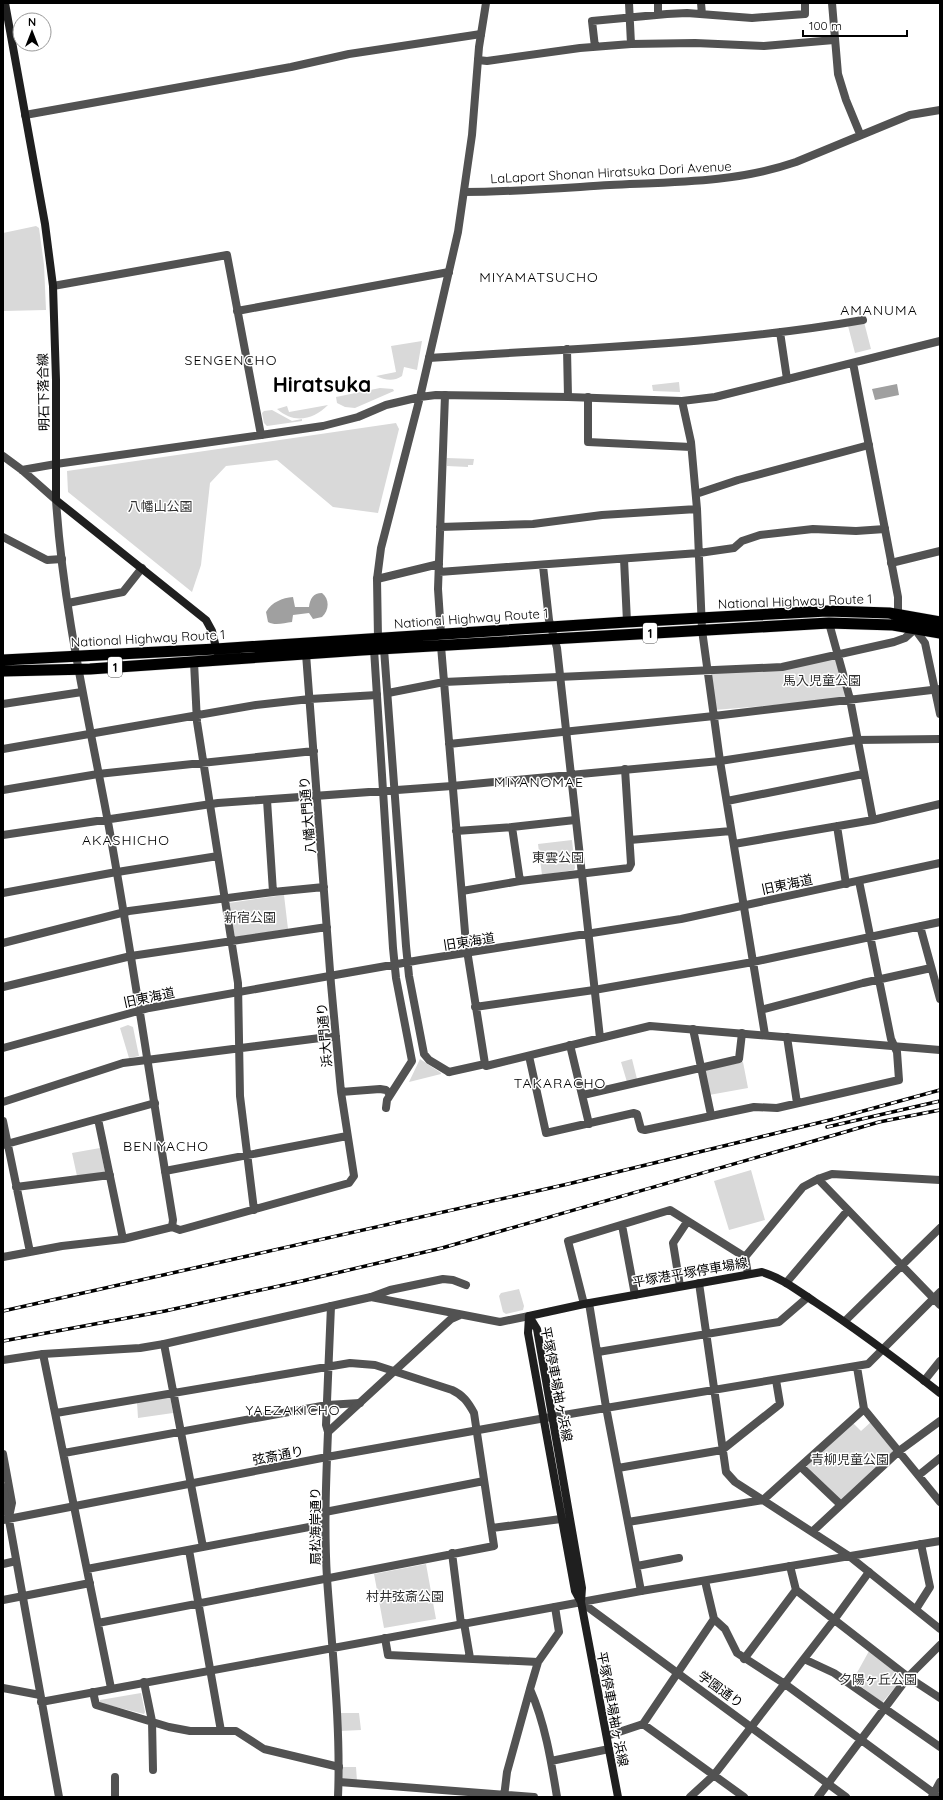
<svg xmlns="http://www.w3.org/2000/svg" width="943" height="1800" font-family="Quicksand,'Noto Sans JP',sans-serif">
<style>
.green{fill:#d9d9d9}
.water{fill:#a0a0a0}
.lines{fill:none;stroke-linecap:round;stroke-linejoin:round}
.trunk-casing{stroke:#dbdbdb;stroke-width:12}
.minor{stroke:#525252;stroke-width:8}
.tertiary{stroke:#525252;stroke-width:8}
.secondary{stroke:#1f1f1f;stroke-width:8}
.trunk{stroke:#000;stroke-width:11}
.rail-casing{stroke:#000;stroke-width:3.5}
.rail{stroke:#fff;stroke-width:2;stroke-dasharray:6;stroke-linecap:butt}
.labels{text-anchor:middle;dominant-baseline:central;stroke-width:3;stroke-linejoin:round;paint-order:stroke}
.shield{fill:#fff;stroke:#4c4c4c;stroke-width:1}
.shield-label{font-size:12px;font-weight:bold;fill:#000}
.street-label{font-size:13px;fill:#000;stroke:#fff}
.park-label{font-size:13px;fill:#303030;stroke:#fff}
.neighbourhood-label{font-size:14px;letter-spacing:1px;fill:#000;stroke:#fff}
.town-label{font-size:21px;font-weight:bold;fill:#000;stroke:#fff}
</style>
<rect width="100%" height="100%" fill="#fff"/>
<!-- green -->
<path class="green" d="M36,226L39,228L44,265L46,310L3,311V233Z
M864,322L871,349L855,353L848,326Z
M422,341L417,370L404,367L402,376C393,382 385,380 376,376L396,372L391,346Z
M679,382L680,392L653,391L652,385Z
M380,388L393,389L394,391L355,408L345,407L337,403L336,397Z
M328,405C313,420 294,424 277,409L287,406L289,412Z
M272,410L292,421L302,419V421L267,426L264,423L262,413L264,411Z
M396,423L399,429L378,513L333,507L277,460L226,466L210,483L201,565L192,592L68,492L67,471Z
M447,458L474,459L473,465H468V467L447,466Z
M838,654L850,699L714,710L711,672L782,667Z
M572,840L575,868L574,870L542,875L538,844Z
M284,895L288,929L235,937L233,936L229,903Z
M128,1025L133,1027L139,1056L129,1058L120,1028Z
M420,1059L441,1073V1074L409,1082Z
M632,1059L637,1079L627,1082L621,1062Z
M743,1062L748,1088L709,1095L704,1070Z
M100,1148L105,1172L77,1176L72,1153Z
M751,1170L765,1220L729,1230L714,1181Z
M519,1289L524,1306L523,1310L506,1314L503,1312L499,1296L501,1293Z
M170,1397L173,1413L138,1418L137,1402Z
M871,1422L893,1450L892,1452L842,1500H840L807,1468V1466L853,1423L861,1431Z
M426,1564L436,1619L384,1628L374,1574Z
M869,1651L903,1678L882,1703L853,1680Z
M141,1693L145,1712L144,1714L100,1703V1700Z
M341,1713H359L361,1730L340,1731Z
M342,1767H356L357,1781H342Z"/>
<!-- water -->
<path class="water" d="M897,384L899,395L875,400L872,389Z
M322,593C330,599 329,611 322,617L313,619L309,613L293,615L292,622C284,623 275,626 268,622L266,612C272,602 282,598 293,597L295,607H309C310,599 313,593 322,593Z"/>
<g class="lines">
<defs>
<path id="trunk" d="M3,660L216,649L627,622L827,611L889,613L940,622
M3,671L90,669L362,650L829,623L893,625L940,633"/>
</defs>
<!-- trunk casing -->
<use href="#trunk" class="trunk-casing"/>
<!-- minor -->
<path class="minor" d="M629,3L631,44
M658,3V14
M701,3L702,14
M595,47L592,21L667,14L687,13L752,18L805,14V3
M478,60L487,61L580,48L631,44L695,43L764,46L834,40
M25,115L291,67L349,54L481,34
M53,286L227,255L261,435L56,464
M237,311L449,272
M780,332L787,379
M567,349L568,397
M429,358C573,348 720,345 863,320
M588,397V442L691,447
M682,401L691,442L697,509L702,630L720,761L765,1035
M696,494L738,480L869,445
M440,527L533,524L602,515L697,509
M3,537L47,560L62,559
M624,559L627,622
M891,563L940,551
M543,566L549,620L551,627
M439,572L699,553L734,548L742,541L760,535L813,529L856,531L885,529
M377,579L439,564
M68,603L123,592L142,568
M829,623L850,699L873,820
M441,634L438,589L445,395
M441,646L466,944L485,1064L449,1072
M194,662L197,722L238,983L240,1096L254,1210
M388,693L444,682L782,667L894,642L905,638L915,629
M3,704L82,692
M449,744L714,716L940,689
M3,749L256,705L310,699L377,695
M3,790L98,774L314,751
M267,800L273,892
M727,801L863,774
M837,826L846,884
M512,827L520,881
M456,831L512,827L575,820
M630,840L731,831
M734,844L873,820L940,804
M462,891L520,881L629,868L631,864L625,769
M3,893L111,873L218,856
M920,926L940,999
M3,943L129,911L273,892L324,887
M3,987L131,956L327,927
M475,1007L594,990L753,962L940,922
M761,1010L863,983L931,968
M693,1029L711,1115
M787,1037L797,1103
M570,1045L589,1124
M529,1056L546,1133L634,1113L637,1114L641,1129L645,1130L754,1107L777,1108L899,1080L897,1052L891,1039L859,881
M341,1092L380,1089L386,1090L390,1094
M583,1095L739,1059L742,1033
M3,1102L123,1063L336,1036
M98,1119L123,1239
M3,1121L30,1252
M3,1145L155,1103
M165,1171L347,1136
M818,1179L940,1305
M16,1187L110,1175
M622,1225L635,1295
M3,1257L62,1246L123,1239L172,1227L180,1230L349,1183L354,1176L341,1092L331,984L306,654
M745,1257L803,1187L818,1179L832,1174L940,1180
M699,1283L726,1472L735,1482L849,1556
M786,1283L848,1210
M680,1286L673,1243L687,1222
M371,1297L390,1290L443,1279L453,1280L466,1285
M589,1303L606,1407L641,1591
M584,1304L568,1241L670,1210L745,1257L748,1274
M845,1321L940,1228
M164,1344L203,1547
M598,1352L779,1322L808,1297
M43,1354L111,1688
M924,1381L940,1361
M864,1409L940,1502
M56,1413L350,1363L375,1365L452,1390C463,1395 468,1402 474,1413L494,1546L98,1623
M552,1417L868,1364L940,1292
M328,1432L326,1425L331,1306
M64,1453L327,1405L360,1403
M3,1454L12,1503L9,1517
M801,1467L841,1505
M618,1468L722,1450L780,1404L776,1380
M919,1475L940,1458
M325,1512L484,1481
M628,1522L763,1500L864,1409L857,1367
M492,1528L561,1519
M813,1531L899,1451L940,1421
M189,1550L221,1731
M452,1553L461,1624
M3,1564L16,1561
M637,1566L679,1558
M790,1566L796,1590L908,1677L940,1698
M87,1569L325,1524
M705,1581L714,1619L725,1629L737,1653L785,1684L939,1797
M3,1600L90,1583
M555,1607L559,1632L538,1662L530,1689C545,1723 551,1760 557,1797
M916,1609L930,1587L921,1544
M464,1623L470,1658
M385,1638L388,1655L538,1662
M744,1659L796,1590
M804,1659L834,1673L940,1747
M144,1682L152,1721L153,1770
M3,1688L40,1695
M93,1692L96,1705L169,1727L190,1731H236L264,1749L339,1767
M643,1724L744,1797
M607,1736L643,1724L714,1619
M551,1761L609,1749
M115,1777V1797
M339,1782L534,1797
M504,1797L507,1772L530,1689
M690,1797L714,1775L834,1620L869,1572
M818,1797L908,1677L940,1645
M932,1797L940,1782"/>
<!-- tertiary -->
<path class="tertiary" d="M832,3L838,74L846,100L860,134
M464,192C512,192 561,188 610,185C673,182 735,183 796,162L910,115L940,110
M853,363L898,597V614L893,625
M261,435L323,426L358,417L386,405L420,397L436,395L568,397L682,401L715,397L940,341
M3,456L22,470L56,500C63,609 88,715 108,822C132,954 151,1087 173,1220L172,1227
M22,470L56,464
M551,627L557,648L600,1038
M914,628L925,643L940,714
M381,644L384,649L406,946L409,976L424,1054L429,1060L449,1072
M3,835L218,803L452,786L720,761L856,740L940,739
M3,1048L149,1008L420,960L681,919L940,863
M485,1064L486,1066L650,1026L940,1050
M386,1108L387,1100L412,1061L396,978L393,948L374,649L378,638L377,579L381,548L420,397L458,232L472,135L479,47L486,3
M3,1360L43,1354L140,1348L164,1344L371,1297L500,1322L529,1316
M3,1487L59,1797
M3,1520L327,1457L551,1417
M849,1556L940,1629
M581,1602L846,1797
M41,1702L641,1591L940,1541
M338,1797C341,1724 332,1651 327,1578C324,1529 326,1481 328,1432L451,1319L460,1315"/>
<!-- secondary -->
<path class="secondary" d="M5,3L45,224L53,286L56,380V500L206,620L212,631L217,652L220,654L236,653
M529,1316L528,1333L575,1591L581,1602L618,1797
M529,1316L584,1304L762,1272C782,1278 798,1291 815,1302C858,1330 899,1361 940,1393
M529,1316L537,1329L541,1352L582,1588L581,1602"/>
<!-- trunk -->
<use href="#trunk" class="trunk"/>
<defs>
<path id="rail" d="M827,1127L940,1101
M3,1311L568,1184L834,1119L940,1090
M3,1341L165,1311L302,1281L442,1248L838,1134L879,1122L940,1110"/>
</defs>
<!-- rail casing -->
<use href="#rail" class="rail-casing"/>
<!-- rail -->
<use href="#rail" class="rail"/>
</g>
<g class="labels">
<!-- shield labels -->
<g class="shield">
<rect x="643" y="623" width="14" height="20" rx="3"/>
<rect x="108" y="657" width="14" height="20" rx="3"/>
</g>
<g class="shield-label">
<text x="650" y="633">1</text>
<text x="115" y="667">1</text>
</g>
<!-- street labels -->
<g class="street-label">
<text transform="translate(611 172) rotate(-3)">LaLaport Shonan Hiratsuka Dori Avenue</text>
<text transform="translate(43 392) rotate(-91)">明石下落合線</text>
<text transform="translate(795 601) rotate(-2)">National Highway Route 1</text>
<text transform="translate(471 618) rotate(-4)">National Highway Route 1</text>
<text transform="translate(148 638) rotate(-3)">National Highway Route 1</text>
<text transform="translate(307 815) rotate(-95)">八幡大門通り</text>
<text transform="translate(787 884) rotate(-12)">旧東海道</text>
<text transform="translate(469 941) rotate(-9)">旧東海道</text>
<text transform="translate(149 997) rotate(-12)">旧東海道</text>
<text transform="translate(324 1035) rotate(-95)">浜大門通り</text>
<text transform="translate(690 1272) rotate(-10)">平塚港平塚停車場線</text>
<text transform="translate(557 1384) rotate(79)">平塚停車場袖ヶ浜線</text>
<text transform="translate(278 1455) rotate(-11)">弦斎通り</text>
<text transform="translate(315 1526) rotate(-90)">扇松海岸通り</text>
<text transform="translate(721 1689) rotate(36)">学園通り</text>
<text transform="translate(613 1709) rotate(79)">平塚停車場袖ヶ浜線</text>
</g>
<!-- park labels -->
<g class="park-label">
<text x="160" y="506">八幡山公園</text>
<text x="822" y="680">馬入児童公園</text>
<text x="558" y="857">東雲公園</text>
<text x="250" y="917">新宿公園</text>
<text x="850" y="1459">青柳児童公園</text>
<text x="405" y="1596">村井弦斎公園</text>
<text x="878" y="1679">夕陽ヶ丘公園</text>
</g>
<!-- neighbourhood labels -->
<g class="neighbourhood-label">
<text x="539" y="277">MIYAMATSUCHO</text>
<text x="879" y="310">AMANUMA</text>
<text x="231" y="360">SENGENCHO</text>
<text x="539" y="782">MIYANOMAE</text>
<text x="126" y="840">AKASHICHO</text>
<text x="560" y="1083">TAKARACHO</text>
<text x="166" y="1146">BENIYACHO</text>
<text x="293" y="1410">YAEZAKICHO</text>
</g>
<!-- town labels -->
<g class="town-label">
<text x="322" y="384">Hiratsuka</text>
</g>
</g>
<!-- border -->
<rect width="943" height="1800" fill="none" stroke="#000000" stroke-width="8"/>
<!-- north arrow -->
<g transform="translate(32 32)"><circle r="19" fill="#ffffff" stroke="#999999"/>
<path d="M0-3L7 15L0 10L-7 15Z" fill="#000000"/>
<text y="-6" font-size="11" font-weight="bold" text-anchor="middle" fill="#000000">N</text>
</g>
<!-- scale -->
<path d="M803 30v6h104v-6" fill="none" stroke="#000000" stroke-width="2"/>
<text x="809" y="30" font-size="12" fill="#000000" stroke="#ffffff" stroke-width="3" paint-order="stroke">100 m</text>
</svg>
